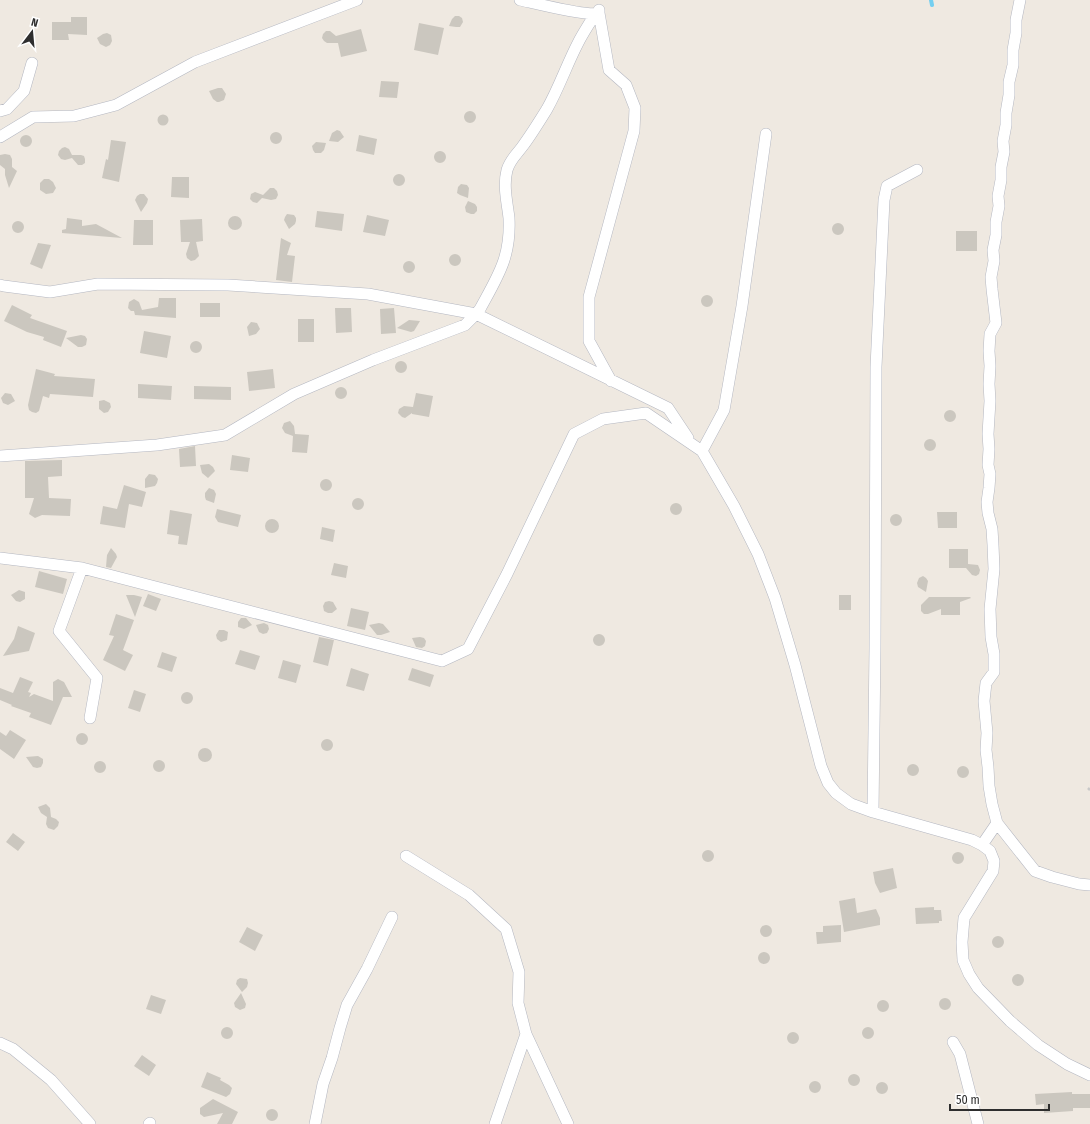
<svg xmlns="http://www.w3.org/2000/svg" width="1090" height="1124" font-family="'Fira Sans Condensed',sans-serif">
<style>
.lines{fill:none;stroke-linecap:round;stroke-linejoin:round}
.stream{stroke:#75cff0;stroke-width:4}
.building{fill:#cbc7bf}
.street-casing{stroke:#b4b7c1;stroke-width:12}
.path{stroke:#c9c9c9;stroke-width:2.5;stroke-dasharray:3 2;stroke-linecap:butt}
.street{stroke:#fff;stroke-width:11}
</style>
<rect width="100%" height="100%" fill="#efe9e1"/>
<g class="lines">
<!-- stream -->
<path class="stream" d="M931,0L932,5"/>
</g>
<!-- building -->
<path class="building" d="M455,16H459L462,18L463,22L460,27H456L449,26L452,19Z
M71,17H87V35L68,34L69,40H52V22H71Z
M419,23L444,28L438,55L414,50Z
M361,29L367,51L341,57L338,43H327L324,41L322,38L323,34L326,31H330L336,36Z
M107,33L111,35L112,41L110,45L106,47L100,44L97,38L103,34Z
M381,81L399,82L397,98L379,97Z
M218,88H222L226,94L224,100L219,102H217L213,99L209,91Z
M464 117a6 6 0 1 1 12 0a6 6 0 1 1-12 0Z
M157.5 120a5.5 5.5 0 1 1 11 0a5.5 5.5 0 1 1-11 0Z
M337,130L340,131L344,137L338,142L329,141L332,133Z
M270 138a6 6 0 1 1 12 0a6 6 0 1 1-12 0Z
M20 141a6 6 0 1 1 12 0a6 6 0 1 1-12 0Z
M359,135L377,139L374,155L356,151Z
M111,140L126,142L119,182L102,178L106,159L108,160Z
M316,142L326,143L324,150L321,153H315L313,150L312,146Z
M65,147L69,149L72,155H81L84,156L85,159V163L82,165H78L72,158L65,160L61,159L58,155L59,151L62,148Z
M434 157a6 6 0 1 1 12 0a6 6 0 1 1-12 0Z
M5,154L10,155L12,159V167L17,171L9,188L5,175V169L0,165V155Z
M393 180a6 6 0 1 1 12 0a6 6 0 1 1-12 0Z
M172,177H189V198L171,197Z
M44,179H49L53,182L56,188L53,193L46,194L40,190V183Z
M461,184L467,185L469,188L468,198L460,195L457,193L458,187Z
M270,188H274L277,191L278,195L276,199L271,200L262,198L257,203L253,202L250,199L251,194L255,192L263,195Z
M140,194H144L148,199L147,203L141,212L135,200L137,196Z
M468,201L475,204L477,207V211L474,214H471L466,212L465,207Z
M317,211L344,214L342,231L315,227Z
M287,214L294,215L296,218V221L295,224L289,229L284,220L285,217Z
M367,215L389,220L385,236L363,232Z
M228 223a7 7 0 1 1 14 0a7 7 0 1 1-14 0Z
M67,218L82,220V226L96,224L122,238L62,233V230L66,229Z
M202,219L203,241L196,242L199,256L195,260L191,261L187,258L186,254L190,242H181L180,220Z
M134,220H153V245H133Z
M12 227a6 6 0 1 1 12 0a6 6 0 1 1-12 0Z
M832 229a6 6 0 1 1 12 0a6 6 0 1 1-12 0Z
M956,231H977V251H956Z
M281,238L291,243L287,255L295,256L292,282L276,280Z
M38,243L51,245L42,269L30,264Z
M449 260a6 6 0 1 1 12 0a6 6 0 1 1-12 0Z
M403 267a6 6 0 1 1 12 0a6 6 0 1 1-12 0Z
M701 301a6 6 0 1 1 12 0a6 6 0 1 1-12 0Z
M159,298H176V318L135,315L134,311H131L128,308L129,302L134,299L139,302L142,310L158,307Z
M200,303H220V317H200Z
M12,305L32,315L30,318L67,331L61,347L43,340L44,337L27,332L4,321Z
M335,308H351L352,332L336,333Z
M394,308L396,333L381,334L380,309Z
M298,319H314V342H298Z
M409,320L420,321L414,331L411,332L397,328Z
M251,322L257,323L260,329L256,334L249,336L247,327Z
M144,331L171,336L167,358L140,353Z
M81,335L85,336L87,339L86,345L82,347H78L66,338Z
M190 347a6 6 0 1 1 12 0a6 6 0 1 1-12 0Z
M395 367a6 6 0 1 1 12 0a6 6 0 1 1-12 0Z
M36,369L55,374L54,376L95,379L93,397L50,394L49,398L43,396L39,411L36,413L32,412L29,410L28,405Z
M273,369L275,388L249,391L247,372Z
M138,384L172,386L171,400L138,398Z
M194,386L231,387V400L194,399Z
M335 393a6 6 0 1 1 12 0a6 6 0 1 1-12 0Z
M5,393L11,394L15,401L8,405L3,403L1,398Z
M416,393L433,396L429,417L412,414V413L405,418L402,417L398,413L399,409L404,406L413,407Z
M104,400L110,403L111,407L108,412L104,413L99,409V401Z
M944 416a6 6 0 1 1 12 0a6 6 0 1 1-12 0Z
M290,421L294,426L295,434L309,435L307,453L292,452L293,436L285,433L282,428L284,423Z
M924 445a6 6 0 1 1 12 0a6 6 0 1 1-12 0Z
M195,446L196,466L180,467L179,449Z
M232,455L250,458L248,472L230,470Z
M62,460V476L48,477L49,498L71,499L70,516L42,515L35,518L29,514L34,498H25V461Z
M209,464L213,467L215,471L208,478L202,473L200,465Z
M149,474L155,475L158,479L157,483L155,486L145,488V479Z
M320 485a6 6 0 1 1 12 0a6 6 0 1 1-12 0Z
M124,485L146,492L142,507L129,504L125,528L100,524L103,506L117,509Z
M209,488L214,490L216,494L214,503L206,500L205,497V493Z
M352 504a6 6 0 1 1 12 0a6 6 0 1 1-12 0Z
M670 509a6 6 0 1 1 12 0a6 6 0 1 1-12 0Z
M217,509L241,515L238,527L218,522L215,517Z
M170,510L192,514L187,545L178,544L179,536L167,534Z
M937,512H957V528H938Z
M890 520a6 6 0 1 1 12 0a6 6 0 1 1-12 0Z
M265 526a7 7 0 1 1 14 0a7 7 0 1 1-14 0Z
M322,527L335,530L333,542L320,539Z
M111,548L116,554L117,557L111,568L106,567L107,555Z
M949,549H968V564L978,565L980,570L979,574L976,576L972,575L966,568H949Z
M334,563L348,566L346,578L331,575Z
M39,571L67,579L63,594L35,587Z
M923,576L926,578L928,581L926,592L918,587L917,583L919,578Z
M19,590L25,592V599L20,602L16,601L11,595Z
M148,594L161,599L156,611L143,606Z
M126,595H134L142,597L135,617Z
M839,595H851V610H839Z
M929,597H970L971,598L960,602V615H941V609L928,614H924L921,611V605Z
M329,601L333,602L337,609L332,613H328L324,611L323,606L325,602Z
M351,608L369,612L365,630L347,626Z
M116,614L134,620L123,650L133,655L125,671L103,660L114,636L109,635Z
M241,618H246L252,625L244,629L238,627V622Z
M264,623L268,625L269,629L267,633L263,634L259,632L256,625Z
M379,623L383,624L390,632L381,635H377L369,625Z
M18,626L35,633L29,651L3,656L14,639Z
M219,630H224L228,632L227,640L221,642L217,639L216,635Z
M593 640a6 6 0 1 1 12 0a6 6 0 1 1-12 0Z
M319,637L334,640L328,666L313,662Z
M420,637L424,638L426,641L425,646L422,648L416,647L412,638Z
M240,650L260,656L255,670L235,664Z
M162,652L177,657L172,672L157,667Z
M283,660L301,665L296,683L278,678Z
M351,668L369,674L364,691L346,686Z
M412,668L434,675L430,687L408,680Z
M20,677L33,682L28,692L31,693L29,697L34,694L53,701V682L58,679L64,682L72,697H63L51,725L29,717L31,713L11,706L12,705L0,700V688L13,693Z
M134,690L146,694L140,712L128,708Z
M181 698a6 6 0 1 1 12 0a6 6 0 1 1-12 0Z
M10,730L26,740L14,759L0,749V732L6,736Z
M76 739a6 6 0 1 1 12 0a6 6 0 1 1-12 0Z
M321 745a6 6 0 1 1 12 0a6 6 0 1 1-12 0Z
M198 755a7 7 0 1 1 14 0a7 7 0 1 1-14 0Z
M38,756L43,759V763L41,767L37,768L33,767L26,757Z
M153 766a6 6 0 1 1 12 0a6 6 0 1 1-12 0Z
M94 767a6 6 0 1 1 12 0a6 6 0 1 1-12 0Z
M907 770a6 6 0 1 1 12 0a6 6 0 1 1-12 0Z
M957 772a6 6 0 1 1 12 0a6 6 0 1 1-12 0Z
M46,804L50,808L51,817L56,819L59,822L58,826L54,830L48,828L46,824L47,817L41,813L38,807Z
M13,833L25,842L18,851L6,842Z
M702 856a6 6 0 1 1 12 0a6 6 0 1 1-12 0Z
M952 858a6 6 0 1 1 12 0a6 6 0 1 1-12 0Z
M893,868L897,888L880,893L875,883L873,872Z
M855,898L857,913L876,909L880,918V925L844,932L839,901Z
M934,907V910H941L942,921H939V923L916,924L915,908Z
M841,925V942L817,944L816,932H823V926Z
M760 931a6 6 0 1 1 12 0a6 6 0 1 1-12 0Z
M247,927L263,935L255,951L239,942Z
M992 942a6 6 0 1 1 12 0a6 6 0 1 1-12 0Z
M758 958a6 6 0 1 1 12 0a6 6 0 1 1-12 0Z
M1012 980a6 6 0 1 1 12 0a6 6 0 1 1-12 0Z
M240,978L247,979L248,983L247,987L242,992L236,984L237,980Z
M241,993L246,1004L245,1008L240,1010L235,1007L234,1003Z
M151,995L166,1000L161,1014L146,1009Z
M939 1004a6 6 0 1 1 12 0a6 6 0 1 1-12 0Z
M877 1006a6 6 0 1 1 12 0a6 6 0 1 1-12 0Z
M221 1033a6 6 0 1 1 12 0a6 6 0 1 1-12 0Z
M862 1033a6 6 0 1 1 12 0a6 6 0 1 1-12 0Z
M787 1038a6 6 0 1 1 12 0a6 6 0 1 1-12 0Z
M142,1055L156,1065L149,1076L134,1066Z
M207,1072L221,1078L220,1080L229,1085L232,1088L230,1094L226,1097L201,1087Z
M848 1080a6 6 0 1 1 12 0a6 6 0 1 1-12 0Z
M809 1087a6 6 0 1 1 12 0a6 6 0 1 1-12 0Z
M876 1088a6 6 0 1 1 12 0a6 6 0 1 1-12 0Z
M1072,1092V1094H1090V1108H1073V1111L1044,1113V1104L1036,1105L1035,1094Z
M213,1099L238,1112L232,1124H217L223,1113L204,1117L200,1114V1108Z
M266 1115a6 6 0 1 1 12 0a6 6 0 1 1-12 0Z"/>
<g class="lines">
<defs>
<path id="street" d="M520,0C534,3 589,17 599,13V10
M599,13L609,70L626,85L635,108L634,131L589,297V341L611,381
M0,111L7,109L24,91L32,63
M0,137L33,117L74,116L116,105L195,62L357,0
M0,285L4,286L50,292L98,284L228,285L368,294L476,314L668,408L688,438
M702,451L724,410L742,306L766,134
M0,456L157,445L225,435L294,394L373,360L465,325L476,314L480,309C498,276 511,257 509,218C507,201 503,186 507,170C510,160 516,155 522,147C531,135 539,122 547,109C559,88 567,64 578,43C583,33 590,23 595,14
M0,558L82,568L442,661L468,649L507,574L574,434L603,419L646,413L702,451L734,506L758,554L775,598L795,665L821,766L828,783L836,793L851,804L873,812L972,840L982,845L990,851L994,861L993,871L964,918L962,942L963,960L969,974L978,988L1010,1021L1038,1045L1067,1064L1090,1075
M82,568L59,631L97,678L90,718
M873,812L875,648L876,367L884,200L887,186L917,170
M997,823L1035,871L1052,877L1079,884L1090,885
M982,845L997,823L992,804L989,786L988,767L986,750L987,733L984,701L986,683L994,672V654L991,637L990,609L994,569L993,545L992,529L988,513L987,502L989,488L990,474L988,465L989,449L988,434L990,401L989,384L990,366L989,351L990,334L996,323L992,289L991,277L994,261L993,250L996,235V222L999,206L998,196L1001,180V167L1004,152L1003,141L1006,125V113L1009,95V82L1013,65V50L1016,33V20L1020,0
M406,856L469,895L506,929L519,972L518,1003L526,1034L495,1124
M526,1034L568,1124
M953,1042L960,1054L978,1124
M0,1043L13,1049L51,1080L90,1124
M149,1124L150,1123
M315,1124L323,1084L332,1058L340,1028L347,1005L367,969L392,917"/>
</defs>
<!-- street casing -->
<use href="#street" class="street-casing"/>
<!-- path -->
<path class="path" d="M1088,788L1090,790"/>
<!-- street -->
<use href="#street" class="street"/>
</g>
<!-- north arrow -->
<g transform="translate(32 32) rotate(16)" stroke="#ffffff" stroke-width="3" paint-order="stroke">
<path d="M0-3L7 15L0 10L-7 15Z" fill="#2e2e2e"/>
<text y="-6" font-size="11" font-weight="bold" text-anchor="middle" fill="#2e2e2e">N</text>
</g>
<!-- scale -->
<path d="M950 1104v6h99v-6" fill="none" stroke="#2e2e2e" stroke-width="2"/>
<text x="956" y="1104" font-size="12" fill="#2e2e2e" stroke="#ffffff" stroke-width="3" paint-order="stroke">50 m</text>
</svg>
